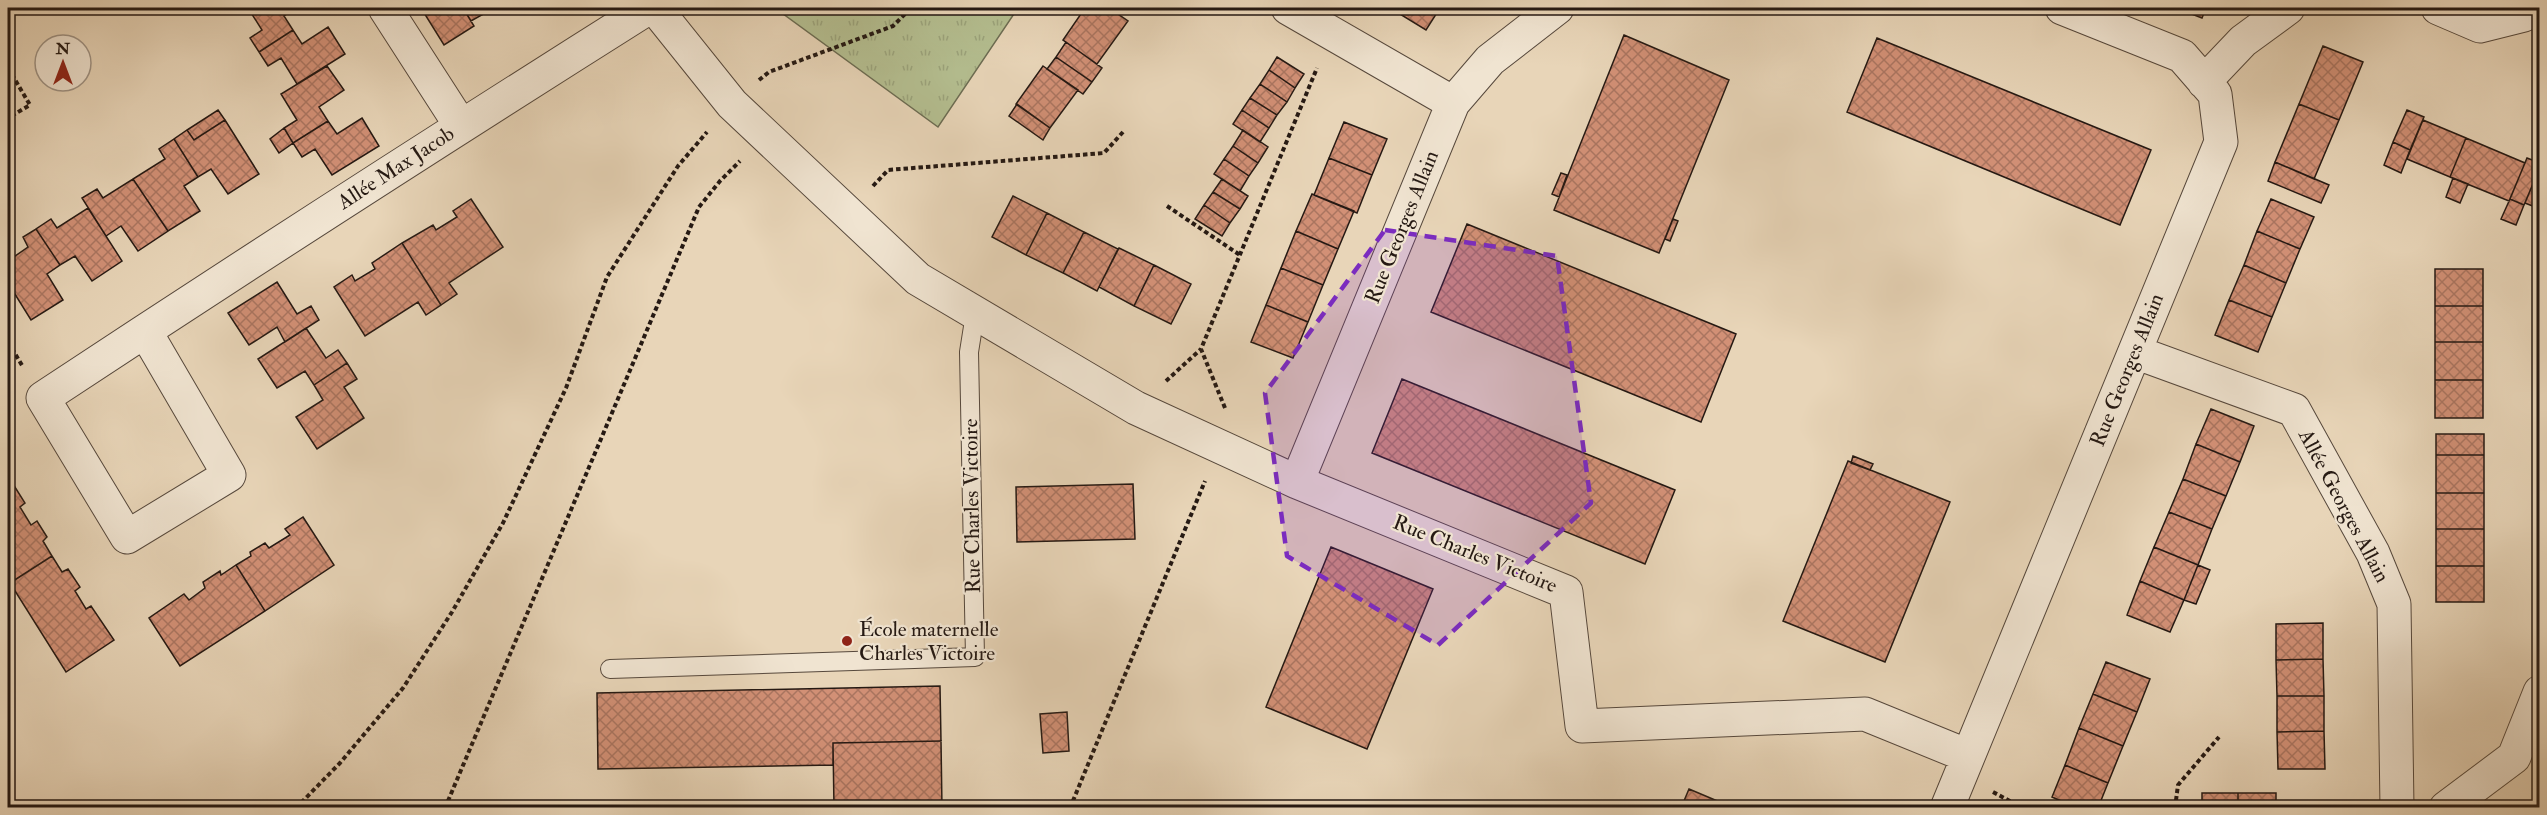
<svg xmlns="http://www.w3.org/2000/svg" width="2547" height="815" font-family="'IM FELL Double Pica',serif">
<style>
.park{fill:url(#park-tufts);stroke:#6c6c52;stroke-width:1.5}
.building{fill:url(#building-cross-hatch);stroke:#251913;stroke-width:1.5}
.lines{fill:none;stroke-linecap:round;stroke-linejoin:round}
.lane-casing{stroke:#56483c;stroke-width:20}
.street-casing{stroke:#56483c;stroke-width:35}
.path{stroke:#251913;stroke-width:4;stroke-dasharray:4.5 3;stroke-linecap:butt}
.lane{stroke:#f0e4d1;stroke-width:18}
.street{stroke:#f0e4d1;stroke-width:33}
.marked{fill:#7b2cbf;fill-opacity:0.2;stroke:#7b2cbf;stroke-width:4.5;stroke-dasharray:12 8;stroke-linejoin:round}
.poi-dot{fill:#8f2418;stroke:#f0e4d1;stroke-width:2}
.labels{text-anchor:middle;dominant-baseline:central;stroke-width:4.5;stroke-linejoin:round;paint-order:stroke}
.street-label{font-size:21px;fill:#251913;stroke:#f0e4d1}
.poi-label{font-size:21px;fill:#251913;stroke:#f0e4d1;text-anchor:start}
</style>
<defs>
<pattern id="park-tufts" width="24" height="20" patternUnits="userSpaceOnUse" patternTransform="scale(1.5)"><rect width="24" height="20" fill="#b4be90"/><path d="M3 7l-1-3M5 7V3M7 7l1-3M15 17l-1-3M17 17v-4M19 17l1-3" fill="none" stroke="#9ba37b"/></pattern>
<pattern id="building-cross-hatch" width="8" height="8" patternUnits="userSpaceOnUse" patternTransform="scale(1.5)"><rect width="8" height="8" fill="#d29076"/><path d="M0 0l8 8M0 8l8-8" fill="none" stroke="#aa7560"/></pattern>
</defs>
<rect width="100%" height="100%" fill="#e8d5b8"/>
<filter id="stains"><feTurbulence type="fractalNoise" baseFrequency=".00333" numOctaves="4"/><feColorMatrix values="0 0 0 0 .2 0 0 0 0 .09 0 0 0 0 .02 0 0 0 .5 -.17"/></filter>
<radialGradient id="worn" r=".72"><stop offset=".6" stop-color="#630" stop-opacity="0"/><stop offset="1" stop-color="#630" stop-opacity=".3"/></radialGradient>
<!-- park -->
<path class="park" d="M775,8H1018L938,127Z"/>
<!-- building -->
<path class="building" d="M248,8H296L284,16L293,30L259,52L250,38L262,30Z
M421,8H463L474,26L444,45Z
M463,8H484L487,12L471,21Z
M1085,8H1109L1128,21L1097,64L1063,40Z
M1390,8H1440L1426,30Z
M2176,8H2206L2202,18Z
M328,27L345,54L297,84L281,58L268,66L259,52L293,30L302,44Z
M1624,35L1729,80L1659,253L1554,210Z
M1877,38L2151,150L2120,225L1847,112Z
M1066,42L1102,68L1092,82L1056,57Z
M2323,46L2363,62L2339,120L2299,104Z
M1056,57L1092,82L1083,94L1047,69Z
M1277,57L1304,74L1295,88L1269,70Z
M327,66L344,90L319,107L328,121L293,143L284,128L297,120L281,94Z
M1043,66L1078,90L1050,128L1016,104Z
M1269,70L1295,88L1287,102L1260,84Z
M1260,84L1287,102L1277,115L1250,98Z
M1250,98L1277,115L1269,128L1242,110Z
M1017,104L1050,128L1043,140L1009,116Z
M2299,104L2339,120L2314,179L2275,162Z
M218,110L225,120L194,140L187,130Z
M1242,110L1269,128L1260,142L1233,124Z
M2407,110L2424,117L2410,150L2393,142Z
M362,118L379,146L332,175L315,149L302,157L293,143L328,121L337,134Z
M225,120L259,174L228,194L211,169L198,177L174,139L187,130L194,140Z
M2423,120L2466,138L2450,177L2407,159Z
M1344,122L1387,139L1372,175L1329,158Z
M284,128L293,143L279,153L270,139Z
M1243,130L1268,147L1258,163L1233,146Z
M2466,138L2525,163L2509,201L2450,177Z
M174,139L198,177L184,186L200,211L168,231L133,179L165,159L159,149Z
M2393,142L2410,150L2401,173L2384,165Z
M1233,146L1258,163L1249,176L1224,159Z
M1329,158L1372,175L1357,213L1314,195Z
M2527,158L2540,163V167L2524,205L2510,199Z
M1224,159L1249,176L1240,191L1214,174Z
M2275,162L2329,185L2321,203L2268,181Z
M2540,167V209L2525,203Z
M1561,173L1567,175L1559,197L1552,194Z
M2453,178L2468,184L2460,203L2446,197Z
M133,179L168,231L138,251L121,226L106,236L82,198L97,189L103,198Z
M1222,179L1248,196L1240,209L1213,192Z
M1213,192L1240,209L1230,223L1204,205Z
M1312,194L1354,211L1338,249L1296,231Z
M1013,196L1047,213L1026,255L992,237Z
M471,199L503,247L449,283L457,294L441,305L402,243L433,225L436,230L457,217L453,211Z
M2271,199L2314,217L2300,249L2257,231Z
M2510,199L2524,205L2516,225L2501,219Z
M1204,205L1230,223L1222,236L1195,219Z
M88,208L122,261L92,281L75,256L60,265L36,229L51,219L57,228Z
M1047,213L1084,232L1063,273L1026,255Z
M1673,219L1678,221L1670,241L1665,239Z
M1467,224L1736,334L1701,422L1431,312Z
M36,229L60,265L47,274L63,300L31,320L8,283V261L28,247L23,237Z
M1296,231L1338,249L1323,285L1281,268Z
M2257,231L2300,249L2286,283L2244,265Z
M1084,232L1118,249L1097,291L1063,273Z
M402,243L441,305L426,315L418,302L365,336L334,287L352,275L355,281L375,269L372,263Z
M1119,248L1154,265L1134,306L1099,287Z
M1154,265L1191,284L1171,324L1134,306Z
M2244,265L2286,283L2272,317L2229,300Z
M1281,268L1323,285L1308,322L1266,305Z
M2435,269H2483V306H2435Z
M277,282L297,314L311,306L319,320L285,342L277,327L249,345L228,313Z
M2229,300L2272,317L2258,352L2215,335Z
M1266,305L1308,322L1293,358L1251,342Z
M2435,306H2483V342H2435Z
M306,328L326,358L338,350L347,363L314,385L305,371L277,388L258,359Z
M2435,342H2483V380H2435Z
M347,363L357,379L344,387L364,418L317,449L296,417L323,400L314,385Z
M1402,379L1675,490L1645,564L1372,453Z
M2435,380H2483V418H2435Z
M2211,409L2254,426L2240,462L2196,444Z
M2436,434H2484V455H2436Z
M2196,444L2240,462L2226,496L2183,479Z
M2436,455H2484V493H2436Z
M1853,456L1873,464L1870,470L1851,463Z
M1848,461L1950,502L1885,662L1783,621Z
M8,476L25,503L20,507L31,525L37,521L47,537L43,541L52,556L10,583L8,580Z
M2183,479L2226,496L2212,529L2169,512Z
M1133,484L1135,539L1017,542L1016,487Z
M2436,493H2484V529H2436Z
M2169,512L2212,529L2198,565L2154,547Z
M303,517L334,565L265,611L236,565L251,556L250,552L265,543L269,548L290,535L285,529Z
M2436,529H2484V566H2436Z
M1331,547L1433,589L1367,749L1266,707Z
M2154,547L2198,565L2184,600L2140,581Z
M52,556L62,572L68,569L80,587L75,591L86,609L91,606L114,640L66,672L10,583Z
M236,565L265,611L180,666L149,618L184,594L189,600L205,588L203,582L220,571L221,575Z
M2198,565L2210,570L2196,604L2184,600Z
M2436,566H2484V602H2436Z
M2140,581L2184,600L2170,632L2127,615Z
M2323,623V659L2276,660V624Z
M2323,659L2324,696H2277L2276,660Z
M2106,662L2150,679L2137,712L2093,694Z
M940,686L941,741L833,743V765L598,769L597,693Z
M2093,694L2137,712L2123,746L2079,728Z
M2277,696H2324V731L2277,732Z
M1067,712L1069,751L1043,753L1040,714Z
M2079,728L2123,746L2108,783L2065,765Z
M2324,731L2325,769H2278L2277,732Z
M941,741L942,808H834L833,743Z
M2065,765L2108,783L2098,808H2077L2052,797Z
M1689,789L1734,808H1681Z
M2202,793H2238V808H2202Z
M2238,793H2276V808H2238Z"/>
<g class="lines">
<defs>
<path id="lane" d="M610,669L975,657L969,352L975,314"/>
<path id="street" d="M385,8L461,126
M655,8L732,104L918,279L1136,408L1297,482L1566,592L1582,726L1865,714L1968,756
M1288,8L1453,103
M2438,8L2480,26L2524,15L2534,8
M2204,82L2243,41L2288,8
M145,331L229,475L127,537L43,398C243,266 445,136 648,8
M2135,352L2294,410L2373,553L2394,604L2397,808
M1297,482L1453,103L1490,60L1557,8
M1947,808L2221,142L2215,94L2182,56L2062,8
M2446,808L2514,757L2540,692"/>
</defs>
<!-- lane casing -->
<use href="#lane" class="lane-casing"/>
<!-- street casing -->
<use href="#street" class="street-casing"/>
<!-- path -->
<path class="path" d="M8,68L30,105L8,118
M759,80L769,72L893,26L911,8
M873,186L888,170L1104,153L1123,132
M1167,206L1240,255
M8,342L23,367
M1166,381L1201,349
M1225,408L1201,349L1317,68
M1993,792L2023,808
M296,808L340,763L403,688L452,612L503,523L566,388L607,277L678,166L707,132
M445,808L699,207L720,181L740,161
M1070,808L1205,481
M2175,808L2178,785L2219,737"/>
<!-- lane -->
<use href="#lane" class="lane"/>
<!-- street -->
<use href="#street" class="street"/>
</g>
<!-- marked area -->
<path class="marked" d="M1385,230L1557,256L1591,503L1438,645L1287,556L1265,393Z"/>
<!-- markers -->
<circle class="poi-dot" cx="847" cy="641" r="6"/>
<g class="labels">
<!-- street labels -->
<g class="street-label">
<text transform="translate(396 168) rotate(-33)">Allée Max Jacob</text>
<text transform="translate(1402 227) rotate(-68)">Rue Georges Allain</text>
<text transform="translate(2127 370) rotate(-68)">Rue Georges Allain</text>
<text transform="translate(972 506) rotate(-91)">Rue Charles Victoire</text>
<text transform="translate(2344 506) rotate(62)">Allée Georges Allain</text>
<text transform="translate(1475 554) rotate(22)">Rue Charles Victoire</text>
</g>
<!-- poi labels -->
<g class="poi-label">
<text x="859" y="629">École maternelle<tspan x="859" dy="24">Charles Victoire</tspan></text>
</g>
</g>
<!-- margin -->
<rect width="2547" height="815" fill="none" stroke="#e8d5b8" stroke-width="30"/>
<rect x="9" y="9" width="2529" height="797" fill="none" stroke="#251913" stroke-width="3"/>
<rect x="15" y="15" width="2517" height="785" fill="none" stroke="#251913" stroke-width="1.5"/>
<!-- north arrow -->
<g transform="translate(63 63)"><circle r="28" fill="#f0e4d1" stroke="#9f9385" stroke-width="1.5"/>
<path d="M0-4.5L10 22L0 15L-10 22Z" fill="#8f2418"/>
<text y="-9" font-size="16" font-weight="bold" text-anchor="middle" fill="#251913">N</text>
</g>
<rect width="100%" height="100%" filter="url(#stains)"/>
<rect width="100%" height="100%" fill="url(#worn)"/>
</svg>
